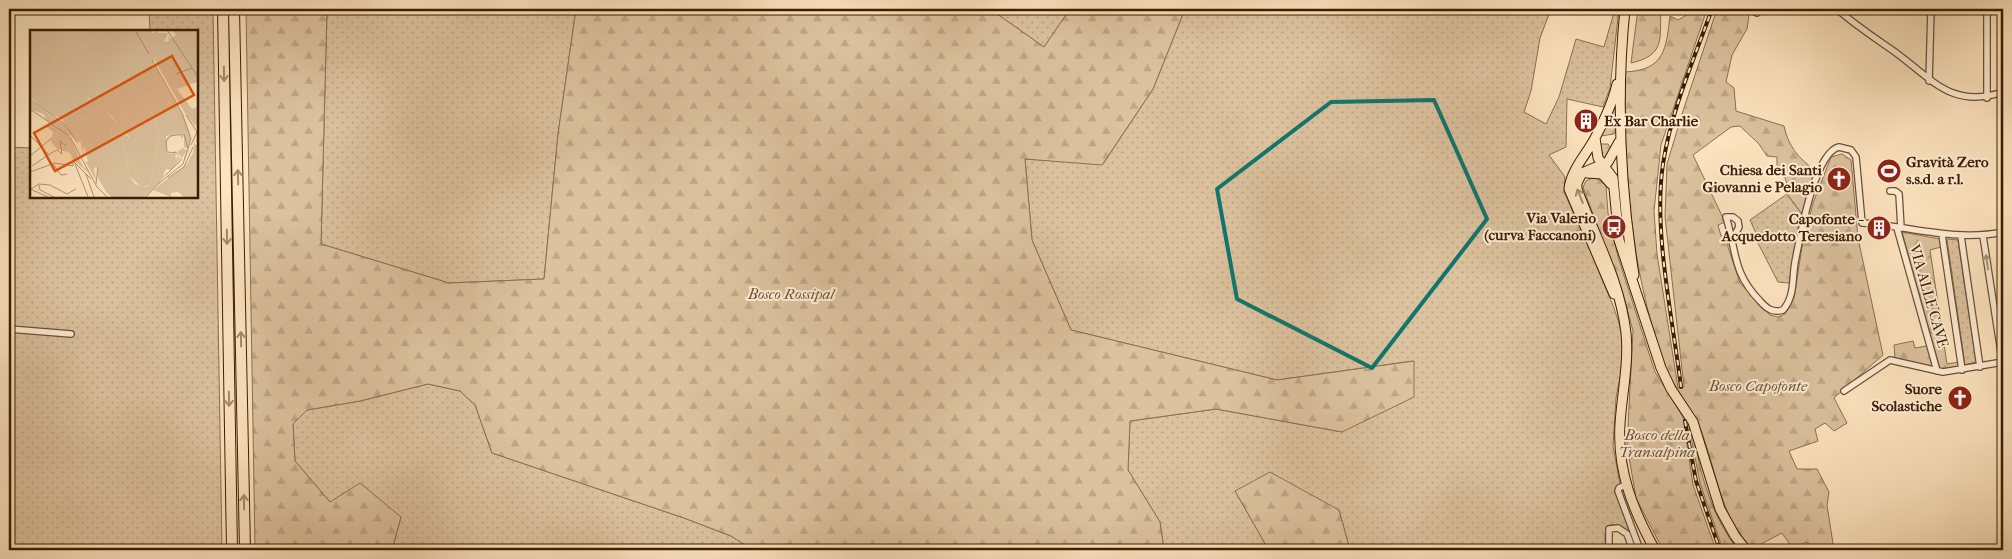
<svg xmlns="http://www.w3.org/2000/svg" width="2012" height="559" font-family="'IM FELL French Canon',serif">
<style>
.grass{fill:url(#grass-dots);stroke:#8c7051}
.forest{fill:url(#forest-firs);stroke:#8c7051}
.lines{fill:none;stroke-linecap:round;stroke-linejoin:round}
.minor-casing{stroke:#6c4f32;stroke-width:8}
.primary-casing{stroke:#3b1d03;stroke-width:11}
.motorway-casing{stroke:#3b1d03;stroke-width:12}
.minor{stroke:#feedd5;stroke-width:5.5}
.primary{stroke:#fde4bf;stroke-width:9}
.motorway{stroke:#fde4bf;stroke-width:10}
.rail-casing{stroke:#3b1d03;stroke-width:4}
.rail{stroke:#feedd5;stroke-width:2;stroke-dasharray:5.5;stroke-linecap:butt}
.oneway{stroke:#a68a6a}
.oneway2{stroke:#a68f76}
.marked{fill:none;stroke:#0f766e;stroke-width:4;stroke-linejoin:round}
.labels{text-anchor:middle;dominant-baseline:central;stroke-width:4;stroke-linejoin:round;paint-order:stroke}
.poi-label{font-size:15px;font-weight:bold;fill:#3b1d03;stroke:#feedd5;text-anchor:end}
.park-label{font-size:15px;font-style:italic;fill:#6b4f32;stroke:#feedd5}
.street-label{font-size:15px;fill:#3b1d03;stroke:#feedd5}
.inset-road{fill:none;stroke:#af9474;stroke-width:1}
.view{fill:#df560c;fill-opacity:0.15;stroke:#df560c;stroke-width:2.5}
.inset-edge{fill:none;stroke:#3b1d03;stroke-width:2.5}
</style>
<defs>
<pattern id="grass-dots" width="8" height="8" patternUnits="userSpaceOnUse" patternTransform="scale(1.25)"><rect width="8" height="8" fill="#dcc29f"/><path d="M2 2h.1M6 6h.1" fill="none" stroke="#bea687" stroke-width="1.8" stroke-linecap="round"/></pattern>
<pattern id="forest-firs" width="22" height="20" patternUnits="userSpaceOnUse" patternTransform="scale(1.25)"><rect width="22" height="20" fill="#dcc29f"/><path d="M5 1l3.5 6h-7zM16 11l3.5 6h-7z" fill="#bea687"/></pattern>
</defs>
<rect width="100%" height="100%" fill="#fde4bf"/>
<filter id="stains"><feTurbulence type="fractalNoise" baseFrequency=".004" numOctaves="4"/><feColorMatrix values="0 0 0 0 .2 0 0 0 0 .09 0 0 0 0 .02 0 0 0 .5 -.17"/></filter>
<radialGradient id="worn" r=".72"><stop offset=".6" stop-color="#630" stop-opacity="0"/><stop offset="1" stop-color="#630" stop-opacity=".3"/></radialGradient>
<!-- grass -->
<path class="grass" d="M149,9H213L222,550H9V147L31,148V196H196V31H150Z
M327,9H576L558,134L544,279L449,283L321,244Z
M990,9H1070L1044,47Z
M1185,9H1551L1540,38L1531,91L1524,112L1546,124L1559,97L1576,39L1604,47L1615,9H1619L1610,88L1603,107L1567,99L1566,147L1549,155L1565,177L1564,192L1581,229L1574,232L1578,241L1585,238L1614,308L1622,333L1623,363L1616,398L1613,446L1620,484L1615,490L1637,544L1636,546C1626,535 1630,523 1609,525C1603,533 1605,539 1606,549L1609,550H1350L1339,510L1235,491L1267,547L1264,550H1164L1160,522L1128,470L1130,421L1216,409L1342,432L1413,361L1277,380L1071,330L1032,240L1025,159L1103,164L1153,89Z
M1616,103L1615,131L1614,134L1601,136Z
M1599,144H1608L1612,150L1606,159L1601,157Z
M1787,194L1802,214L1789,283L1778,282L1758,243L1760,242L1750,220Z
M1947,239L1958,240L1976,362L1965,365Z
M428,384L460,391L475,405L492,453L684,518L731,536L753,550H392L401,517L330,502L295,461L293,424L307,410L360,401Z"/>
<!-- forest -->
<path class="forest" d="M246,9H327L321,244L449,283L544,279L558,134L576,9H990L1044,47L1070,9H1185L1153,89L1102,165L1025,159L1032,240L1071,330L1277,380L1414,361V397L1342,432L1216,409L1130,421L1128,470L1160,522L1164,550H753L731,536L684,518L492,453L475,405L460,391L428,384L360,401L307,410L293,424L295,461L330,502L360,483L401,517L392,550H259L255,548Z
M1638,9H1661C1659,37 1667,55 1631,63Z
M1697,9H1707L1661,145L1654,211L1657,254L1678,388L1684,387L1665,217L1667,164L1682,114L1717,9H1745L1749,15L1747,29L1732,55L1726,82L1734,88L1736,111L1784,126C1788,146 1799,159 1815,170L1802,214L1787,194L1788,187L1783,172L1777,165V157L1767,156L1759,144L1740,126L1731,127L1693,155L1725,222L1718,225L1721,236L1728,234V247L1740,283L1770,315L1778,317L1785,314L1794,298L1802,247L1813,203L1831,157L1842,154L1851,160L1858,238L1883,355L1834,398L1847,423L1834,431L1825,423L1815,429L1818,441L1789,451L1797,469H1817L1829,492L1827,505L1834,550H1811L1806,542L1793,549L1782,533L1761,544L1765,550H1752C1719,512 1718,477 1702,433C1692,407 1672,387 1663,360C1630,267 1624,169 1625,72C1665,70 1666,49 1670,16L1678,20Z
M1594,177L1601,181L1606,186L1608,213L1618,257L1655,372L1683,417L1693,485L1716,550H1663L1636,498L1627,445L1633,331L1625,301L1583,187L1586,181Z
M1902,232L1940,239L1941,247L1930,250L1947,364L1959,362L1960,369H1940Z
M1913,341L1915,348L1927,346L1933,368L1895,358L1894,345Z
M1689,426C1695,440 1697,452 1700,467C1708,497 1719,526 1738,550H1723L1700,483Z
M1270,472L1339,510L1350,550H1264L1267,547L1235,491Z"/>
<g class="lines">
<defs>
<path id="minor" d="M1750,9L1757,13L1761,9
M1837,9C1855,25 1875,38 1895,52C1933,80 1952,109 2003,92
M1929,81L1931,9
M1987,98V9
M1890,191H1895L1899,194L1901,228
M1897,228L1937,371
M1942,235L1962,370
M1961,236L1980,367
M1983,236L2003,365
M1733,238L1739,227L1738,221L1733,217H1726C1737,252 1732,272 1760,301C1767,309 1773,313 1783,310C1795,296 1792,279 1795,262C1800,238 1814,153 1839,147L1851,150L1856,157L1862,223C1910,226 1955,242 2003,232
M9,329L71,334
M1844,391L1890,360L1943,372L2003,362
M1625,485L1619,488L1618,491L1640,550
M1609,547V529L1618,528L1627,534L1633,550"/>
<path id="primary" d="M1625,9C1616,98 1620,186 1634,275
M1595,138L1598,158L1613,178L1619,240L1661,368L1671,389L1693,422L1720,509L1735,536L1746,550
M1619,142L1608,162L1582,173L1577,183V189C1595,237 1620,281 1626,333C1629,363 1622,393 1620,424C1617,471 1633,510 1655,550
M1587,173L1602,174L1611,184
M1614,294L1569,189C1571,170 1586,155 1595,138C1604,121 1613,102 1617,84"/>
<path id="motorway" d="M223,9L232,550
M234,9L245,550"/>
</defs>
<!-- minor casing -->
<use href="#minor" class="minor-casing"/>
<!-- primary casing -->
<use href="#primary" class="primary-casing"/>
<!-- motorway casing -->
<use href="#motorway" class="motorway-casing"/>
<!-- minor -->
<use href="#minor" class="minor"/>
<!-- primary -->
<use href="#primary" class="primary"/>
<!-- motorway -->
<use href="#motorway" class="motorway"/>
<defs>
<path id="rail" d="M1681,387C1673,320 1653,231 1663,164C1671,111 1694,59 1712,9
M1685,421L1696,481L1720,550"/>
</defs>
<!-- rail casing -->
<use href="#rail" class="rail-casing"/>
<!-- rail -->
<use href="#rail" class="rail"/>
</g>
<!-- one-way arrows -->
<defs><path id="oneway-shaft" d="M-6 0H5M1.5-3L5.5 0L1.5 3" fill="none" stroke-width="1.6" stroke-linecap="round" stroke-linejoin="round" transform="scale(1.25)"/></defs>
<g class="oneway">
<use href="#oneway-shaft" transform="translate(224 74) rotate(89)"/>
<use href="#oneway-shaft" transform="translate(238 177) rotate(-91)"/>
<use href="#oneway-shaft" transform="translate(1580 196) rotate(-112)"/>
<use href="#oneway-shaft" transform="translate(227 237) rotate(89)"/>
<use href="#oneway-shaft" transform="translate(241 339) rotate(-91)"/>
<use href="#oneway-shaft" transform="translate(229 399) rotate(89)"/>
<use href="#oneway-shaft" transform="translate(244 502) rotate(-91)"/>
</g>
<use class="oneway2" href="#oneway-shaft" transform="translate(1987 262) rotate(-98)"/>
<!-- marked area -->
<path class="marked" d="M1434,100L1487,219L1372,368L1237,299L1217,189L1331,102Z"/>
<!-- icons -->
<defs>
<symbol id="building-disc" viewBox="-11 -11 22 22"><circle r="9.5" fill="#8f2418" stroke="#feedd5"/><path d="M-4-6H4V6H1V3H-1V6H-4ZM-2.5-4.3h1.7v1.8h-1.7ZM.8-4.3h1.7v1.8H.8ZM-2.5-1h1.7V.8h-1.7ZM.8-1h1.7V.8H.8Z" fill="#fff"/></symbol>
<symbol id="stadium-disc" viewBox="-11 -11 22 22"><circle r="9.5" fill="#8f2418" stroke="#feedd5"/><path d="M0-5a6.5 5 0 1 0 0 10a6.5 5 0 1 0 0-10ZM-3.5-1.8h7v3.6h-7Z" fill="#fff"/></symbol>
<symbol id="church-disc" viewBox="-11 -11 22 22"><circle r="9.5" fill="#8f2418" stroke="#feedd5"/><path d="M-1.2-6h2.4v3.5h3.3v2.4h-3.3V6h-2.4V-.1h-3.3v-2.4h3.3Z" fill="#fff"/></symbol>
<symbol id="bus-disc" viewBox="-11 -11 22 22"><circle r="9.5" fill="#8f2418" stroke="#feedd5"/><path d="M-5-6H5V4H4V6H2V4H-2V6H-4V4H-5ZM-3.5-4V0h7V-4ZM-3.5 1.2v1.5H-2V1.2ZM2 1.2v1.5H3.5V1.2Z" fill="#fff"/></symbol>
</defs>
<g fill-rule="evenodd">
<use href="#building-disc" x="1572" y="107" width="28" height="28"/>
<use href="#stadium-disc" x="1875" y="157" width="28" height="28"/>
<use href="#church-disc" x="1825" y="165" width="28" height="28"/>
<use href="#bus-disc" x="1600" y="213" width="28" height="28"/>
<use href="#building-disc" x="1865" y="214" width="28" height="28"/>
<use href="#church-disc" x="1946" y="384" width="28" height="28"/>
</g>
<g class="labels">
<!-- poi labels -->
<g class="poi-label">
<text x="1604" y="121" text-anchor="start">Ex Bar Charlie</text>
<text x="1906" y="162" text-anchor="start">Gravità Zero<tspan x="1906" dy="17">s.s.d. a r.l.</tspan></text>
<text x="1822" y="170">Chiesa dei Santi<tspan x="1822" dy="17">Giovanni e Pelagio</tspan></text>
<text x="1596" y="218">Via Valerio<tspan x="1596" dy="17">(curva Faccanoni)</tspan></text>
<text x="1862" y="219">Capofonte -<tspan x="1862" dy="17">Acquedotto Teresiano</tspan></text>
<text x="1942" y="389">Suore<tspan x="1942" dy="17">Scolastiche</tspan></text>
</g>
<!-- park labels -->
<g class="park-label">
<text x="791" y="294">Bosco Rossipal</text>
<text x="1758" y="386">Bosco Capofonte</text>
<text x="1657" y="435">Bosco della<tspan x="1657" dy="17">Transalpina</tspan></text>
</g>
<!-- street labels -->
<g class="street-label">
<text transform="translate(1929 296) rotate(74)">VIA ALLE CAVE</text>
</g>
</g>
<!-- overview -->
<g transform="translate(30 30)">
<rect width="168" height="168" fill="#fde4bf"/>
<path d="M27,0H123L121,4L128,0V3H138L134,12L139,11L138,6L141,9L146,5L142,0H167V52L147,59L162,79L167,77V94L165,96L155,83L124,29L122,43L127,47L119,55H88L87,47L78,37L52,18L62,11L61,7L53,2L39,11L36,3ZM0,6L23,25L26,31L19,44L46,63L44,75L58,81L60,78L56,75L60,67L68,75L70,79L55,86L53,93L77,83L87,93L81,96L82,113L89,108L90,101L100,108L93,110L99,145L105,154L115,157L121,155L129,103L116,66L132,60L147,88L153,86L160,105V115L155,130L154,128L157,123L158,117L154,118V106L151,109V106H147L155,104L152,103L136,106V111L137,109L140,106L150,104L140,107L137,111L136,123L142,124L147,119L145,124L146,129L149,126L150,127L143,134L151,127L150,124L147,126L148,121L153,118L157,121L141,140L136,139L133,146L139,142L115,167H82L77,163L68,148V137L64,138L66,150L55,131L58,132L54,115L53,127L51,113L39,104L32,88L22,85L0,67ZM167,107L164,114L167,115V167H154L148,162L141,163V167L123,160L157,134L163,123L164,112Z" fill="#dcc29f"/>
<path d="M0,0H27L36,3L39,10L55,1L63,10L52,18L78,37L87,47L88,55L112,52L119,55L127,47L122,43L116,44V41L125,37L153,86L147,88L132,60L116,66L129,103L121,155L111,157L99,145L93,110L100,107L90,101L89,108L82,114L81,95L87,93L83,87L77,83L53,94L55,86L70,79L68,75L59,67L56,75L60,78L58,81L44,75L46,63L19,44L26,31L23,25L0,6ZM0,70L35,96L53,137L56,138L59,143L43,130L40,123L27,119L21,112L23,102L16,96L22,95L30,98L16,90L14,84L0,79Z" fill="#dcc29f"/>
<path class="inset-road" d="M105,0L119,24M137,0L168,47M122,30L152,83L161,109L153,134L128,154M146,44L162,38M0,69L33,93L48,113M0,79L39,106M156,85L167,102L161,115M154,104L158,119M0,105L18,124M40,107L67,157L77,167M147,123L137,122L136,111L140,106L153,104M0,126L22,108M23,134L31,145L37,144M45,134L58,167M2,136L21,123L27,120L32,124L30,111L36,116M0,142L25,133L43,136V131L61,149M56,144L64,167M136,145L152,129M138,148L154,137L163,117M66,154L68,137M9,155L10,160L24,167M0,159L18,167M1,159L9,154L20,155L37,164L46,159M116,167L130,152"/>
<path class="view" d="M142,26L164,65L25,141L4,103Z"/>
<rect width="168" height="168" class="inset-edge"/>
</g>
<!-- margin -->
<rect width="2012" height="559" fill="none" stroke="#fde4bf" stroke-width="30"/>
<rect x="10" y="10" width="1992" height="539" fill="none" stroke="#3b1d03" stroke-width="2.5"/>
<rect x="15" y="15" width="1982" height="529" fill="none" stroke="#3b1d03"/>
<rect width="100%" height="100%" filter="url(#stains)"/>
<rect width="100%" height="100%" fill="url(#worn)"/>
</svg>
